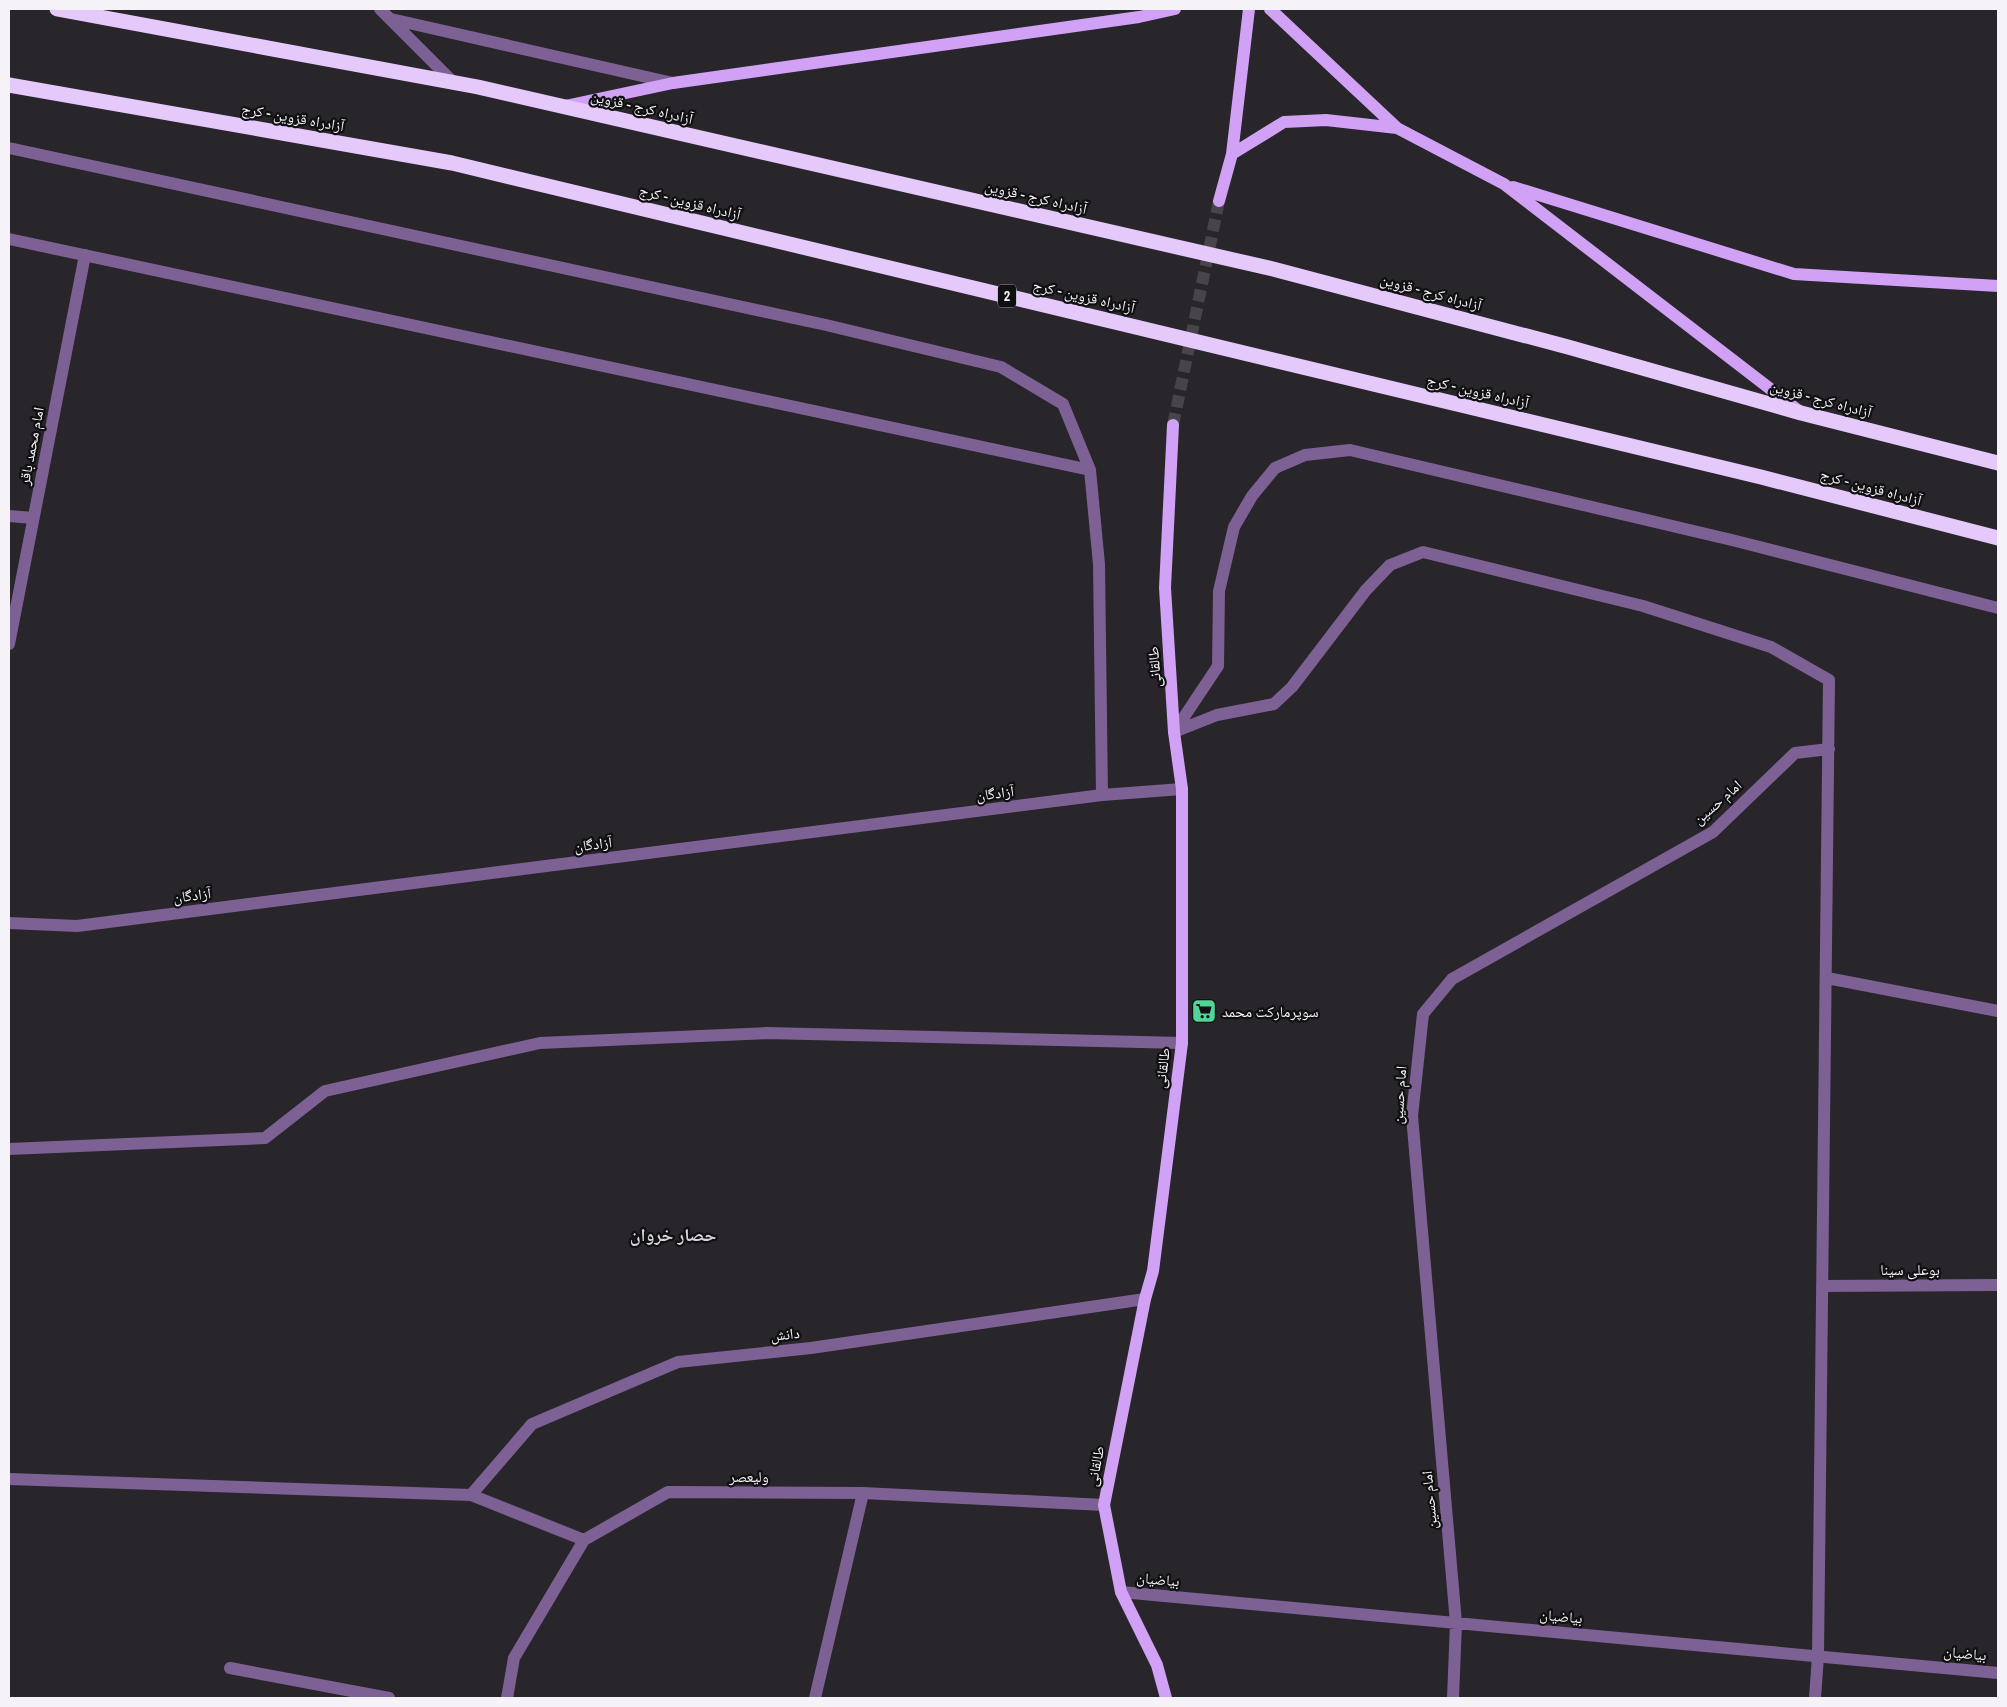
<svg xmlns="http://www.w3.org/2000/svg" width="2007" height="1707" font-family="'Archivo Narrow','Noto Naskh Arabic',sans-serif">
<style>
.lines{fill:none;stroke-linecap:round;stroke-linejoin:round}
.major-tunnel{stroke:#47444a;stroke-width:12;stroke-dasharray:12 6;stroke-linecap:butt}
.minor{stroke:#7e6194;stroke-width:12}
.major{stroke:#d1a1f5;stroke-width:12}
.highway{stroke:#e5c9fb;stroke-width:15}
.labels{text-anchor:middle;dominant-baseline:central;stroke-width:4.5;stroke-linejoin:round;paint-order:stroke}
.shield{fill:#100f11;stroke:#b0afb2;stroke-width:1}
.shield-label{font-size:14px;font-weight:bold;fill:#f5f3f7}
.street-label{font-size:15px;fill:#f5f3f7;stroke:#100f11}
.poi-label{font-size:15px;fill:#f5f3f7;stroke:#100f11;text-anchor:start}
.quarter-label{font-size:18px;font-weight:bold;fill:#d7d3da;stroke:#100f11}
</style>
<rect width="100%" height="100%" fill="#28252b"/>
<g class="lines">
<!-- major-tunnel -->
<path class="major-tunnel" d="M1173,425L1219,201"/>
<!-- minor -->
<path class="minor" d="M380,9L454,83
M391,19L673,83
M9,148L826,325L1001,367L1063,404L1090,470L1099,564L1102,795
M9,239L1090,470
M9,516L33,518
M9,644L85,255
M1174,732L1217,715L1274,704L1292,687L1366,590L1390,565L1423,552L1643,606L1771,647L1829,680L1818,1656L1815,1698
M1174,732L1218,666L1219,591L1234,527L1252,496L1275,468L1305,455L1350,450L1736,541L1998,608
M9,923L77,926L1102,795L1182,789
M1827,978L1998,1011
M9,1149L265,1138L325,1091L540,1043L767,1033L1182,1043
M1822,1286L1998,1285
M9,1479L471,1495L584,1540
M471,1495L532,1424L678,1362L811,1348L1145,1299
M1121,1592L1998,1673
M230,1668L389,1698
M507,1698L514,1658L584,1540L668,1492L863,1493L1104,1505
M815,1698L863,1493
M1453,1698L1456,1623L1412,1116L1423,1014L1452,979L1713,832L1795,753L1829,749"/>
<!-- major -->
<path class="major" d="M1270,9L1397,128L1504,184L1799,411
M565,106L673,83L1139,17L1175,9
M1232,154L1284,122L1326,120L1397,128
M1513,187L1794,274L1998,286
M1219,201L1232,154L1249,9
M1166,1698L1157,1665L1121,1592L1104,1505L1145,1299L1153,1271L1182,1043V789L1174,732L1165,588L1173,425"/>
<!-- highway -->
<path class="highway" d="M57,9L478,87L1273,269L1568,347L1801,413L1998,463
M9,85L452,163L1761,477L1998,538"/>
</g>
<!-- icons -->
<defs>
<symbol id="supermarket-square" viewBox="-11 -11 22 22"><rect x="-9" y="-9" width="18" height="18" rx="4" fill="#52d397" stroke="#100f11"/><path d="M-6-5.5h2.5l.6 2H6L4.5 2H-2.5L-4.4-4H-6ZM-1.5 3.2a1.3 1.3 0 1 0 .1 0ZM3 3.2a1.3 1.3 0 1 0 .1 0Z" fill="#111"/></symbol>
</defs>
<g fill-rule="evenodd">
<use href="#supermarket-square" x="1190" y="997" width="28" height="28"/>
</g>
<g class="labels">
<!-- shield labels -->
<rect class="shield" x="998" y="284.5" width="18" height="23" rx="4"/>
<g class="shield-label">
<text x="1007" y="296">2</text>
</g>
<!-- street labels -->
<g class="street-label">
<text transform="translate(642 107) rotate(13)">آزادراه کرج - قزوین</text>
<text transform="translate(293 117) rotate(10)">آزادراه قزوین - کرج</text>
<text transform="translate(1036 197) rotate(13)">آزادراه کرج - قزوین</text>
<text transform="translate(690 202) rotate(14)">آزادراه قزوین - کرج</text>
<text transform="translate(1431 292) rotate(15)">آزادراه کرج - قزوین</text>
<text transform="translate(1084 296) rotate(13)">آزادراه قزوین - کرج</text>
<text transform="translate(1478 391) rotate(13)">آزادراه قزوین - کرج</text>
<text transform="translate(1821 399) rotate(15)">آزادراه کرج - قزوین</text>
<text transform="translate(31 446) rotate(-79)">امام محمد باقر</text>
<text transform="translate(1871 487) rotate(15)">آزادراه قزوین - کرج</text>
<text transform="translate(1154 667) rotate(-94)">طالقانی</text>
<text transform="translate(995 793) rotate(-7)">آزادگان</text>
<text transform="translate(1717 802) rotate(-41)">امام حسین</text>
<text transform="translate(593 844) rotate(-7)">آزادگان</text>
<text transform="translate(192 895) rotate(-7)">آزادگان</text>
<text transform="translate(1162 1068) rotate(-83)">طالقانی</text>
<text transform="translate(1399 1095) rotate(-86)">امام حسین</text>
<text x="1910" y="1269">بوعلی سینا</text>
<text transform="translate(785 1334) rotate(-6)">دانش</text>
<text transform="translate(1095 1466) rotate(-79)">طالقانی</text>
<text x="749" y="1476">ولیعصر</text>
<text transform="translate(1429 1500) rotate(-95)">امام حسین</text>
<text transform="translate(1158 1579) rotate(5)">بیاضیان</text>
<text transform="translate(1561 1616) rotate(5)">بیاضیان</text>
<text transform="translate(1965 1653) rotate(5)">بیاضیان</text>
</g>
<!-- poi labels -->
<g class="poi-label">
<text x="1222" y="1011">سوپرمارکت محمد</text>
</g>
<!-- quarter labels -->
<g class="quarter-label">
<text x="673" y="1234">حصار خروان</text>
</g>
</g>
<!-- border -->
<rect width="2007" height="1707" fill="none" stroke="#f5f3f7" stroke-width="20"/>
</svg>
